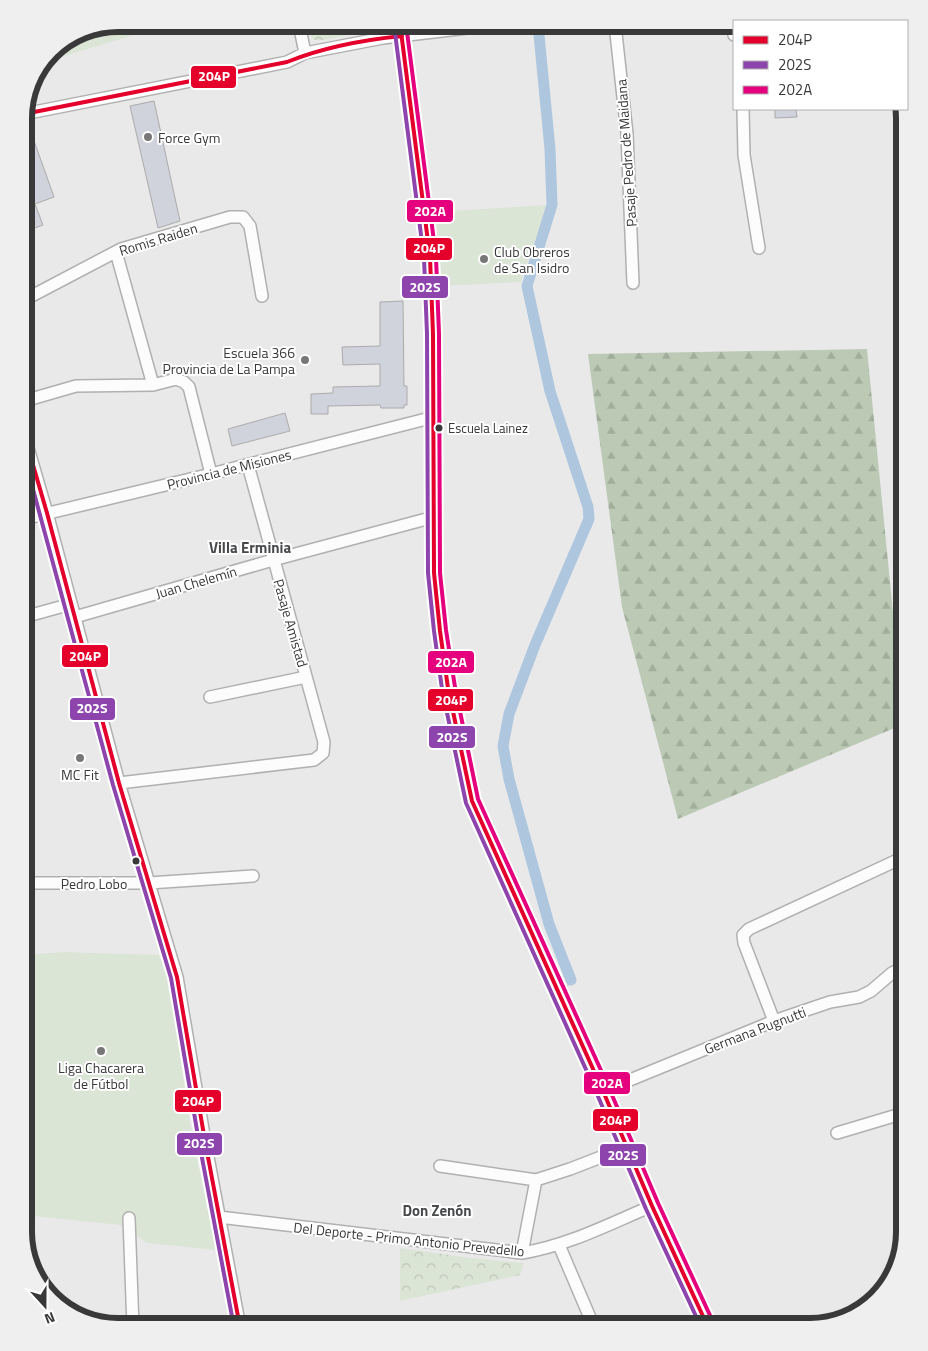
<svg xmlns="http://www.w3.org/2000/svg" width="928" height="1351" font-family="'Titillium Web',sans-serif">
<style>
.green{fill:#dbe5d6}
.forest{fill:url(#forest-firs)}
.park{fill:url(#park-crowns)}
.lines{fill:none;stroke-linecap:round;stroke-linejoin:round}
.canal{stroke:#aec7de;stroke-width:11}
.building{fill:#d0d3db;stroke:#ababac}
.minor-casing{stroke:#b0b0b1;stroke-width:14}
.path{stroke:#cacacb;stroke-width:2;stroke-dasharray:2.5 4;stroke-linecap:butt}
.minor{stroke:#fcfcfc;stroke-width:11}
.bus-1-casing{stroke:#fff;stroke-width:8}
.bus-2-casing{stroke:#fff;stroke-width:8}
.bus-3-casing{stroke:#fff;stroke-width:8}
.bus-1{stroke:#e4002b;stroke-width:4}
.bus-2{stroke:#8e44ad;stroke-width:4}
.bus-3{stroke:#e5007d;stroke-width:4}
.poi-dot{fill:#777778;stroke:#fff;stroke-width:2}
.bus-dot{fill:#39393a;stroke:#fff;stroke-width:2}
.labels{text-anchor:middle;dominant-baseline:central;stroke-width:4;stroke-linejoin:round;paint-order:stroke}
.bus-label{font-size:13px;fill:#39393a;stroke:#fff;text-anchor:start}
.poi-label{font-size:14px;fill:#39393a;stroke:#fff;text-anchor:start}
.street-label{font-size:14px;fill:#39393a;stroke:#fff}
.neighbourhood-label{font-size:15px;font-weight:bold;fill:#48494b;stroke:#fff}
.rim{fill:none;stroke:#39393a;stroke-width:6}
.line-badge{stroke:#fff;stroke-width:2}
.badge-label{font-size:14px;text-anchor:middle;font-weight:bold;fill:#fff}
</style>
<defs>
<pattern id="forest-firs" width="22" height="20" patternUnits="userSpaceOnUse" patternTransform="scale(1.25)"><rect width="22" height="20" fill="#bccab5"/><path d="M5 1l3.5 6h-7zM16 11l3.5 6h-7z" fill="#a2ae9c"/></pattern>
<pattern id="park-crowns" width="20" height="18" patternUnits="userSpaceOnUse" patternTransform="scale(1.25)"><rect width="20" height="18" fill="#dbe5d6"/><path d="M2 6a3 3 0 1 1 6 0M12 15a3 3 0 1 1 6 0" fill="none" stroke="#bdc5b8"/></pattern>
</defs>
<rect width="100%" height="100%" fill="#e9e9ea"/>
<!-- green -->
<path class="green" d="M119,24H161L131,36L44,62L56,48Z
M547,205L521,282L442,286L435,212Z
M64,952L159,955L168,977L190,1124L216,1250L147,1243L120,1225L24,1215V955Z"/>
<!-- forest -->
<path class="forest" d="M867,349L904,724L678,819L622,607L588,354Z"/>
<!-- park -->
<path class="park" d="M307,24H388L384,28L323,40H314L309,33Z
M400,1248L471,1258L524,1263L520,1275L400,1301Z"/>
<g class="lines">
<!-- canal -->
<path class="canal" d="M539,35L550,149L552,205L527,286L550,391L588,507L589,519L535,645L509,714L503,746L509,779L549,924L571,980"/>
</g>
<!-- building -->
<path class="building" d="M154,101L180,221L158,228L130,106Z
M775,109H796L797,117L775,118Z
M24,121H27L54,197L35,204L43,225L24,232Z
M403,301L404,386H407V405H404V408H381L380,405L328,406V414H311V394L333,393V387L380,386V364L343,365L342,347L380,346V302Z
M285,413L290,431L232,446L228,429Z"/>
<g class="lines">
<defs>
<path id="minor" d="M299,24L305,53
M400,24L430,257L433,334L434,573C440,650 454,726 472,801L603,1091L652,1206L708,1327
M615,24L627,134L633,283
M732,24L734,35
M743,109L744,155L759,248
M24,114L287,62L305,53L383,38L501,24
M116,252L153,385
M24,300L121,249L230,217H243L250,226L262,296
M24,401L76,386L153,385L176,379L184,382L189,387L211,474
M24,434L47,513L119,783L177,977L205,1141L240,1327
M24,519L211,474L434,417
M24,617L71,604
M75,617L273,560L434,517
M210,697L306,677
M119,783L314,760L323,753L324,742L248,465
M24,883H149L253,876
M774,1021L744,943L743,935L749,929L904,857
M603,1091L774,1021L830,1002L859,997L871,991L892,973L904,967
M837,1133L904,1113
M440,1166L536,1180L570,1169L627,1147
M219,1217L522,1253C567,1246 609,1224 652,1206
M129,1218L133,1327
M559,1245L594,1327
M522,1253L536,1180"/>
</defs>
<!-- minor casing -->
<use href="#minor" class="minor-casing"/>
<!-- path -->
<path class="path" d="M566,986L573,984"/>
<!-- minor -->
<use href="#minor" class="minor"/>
<defs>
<path id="bus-1" d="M400,24L430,257L433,334L434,573L440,631L448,688L472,801L603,1091L652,1206L708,1327
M24,114L287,62C324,47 362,40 402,36
M24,434L47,513L119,783L177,977L205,1141L240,1327"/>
<path id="bus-2" d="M394,25L424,258L427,334L428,573L434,631L442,689L466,803L597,1094L646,1209L701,1327
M24,456L113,785L171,978L199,1142L234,1327"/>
<path id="bus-3" d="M406,24L436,257L439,334L440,573L446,630L455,687L478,799L609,1088L658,1203L714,1324"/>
</defs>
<!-- bus-1 casing -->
<use href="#bus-1" class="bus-1-casing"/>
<!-- bus-2 casing -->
<use href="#bus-2" class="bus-2-casing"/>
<!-- bus-3 casing -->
<use href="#bus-3" class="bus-3-casing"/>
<!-- bus-1 -->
<use href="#bus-1" class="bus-1"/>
<!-- bus-2 -->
<use href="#bus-2" class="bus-2"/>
<!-- bus-3 -->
<use href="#bus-3" class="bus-3"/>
</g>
<!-- markers -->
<g class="poi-dot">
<circle cx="148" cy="137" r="5"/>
<circle cx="484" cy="259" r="5"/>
<circle cx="305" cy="360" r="5"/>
<circle cx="80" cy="758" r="5"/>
<circle cx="101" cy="1051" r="5"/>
</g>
<g class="bus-dot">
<circle cx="439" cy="428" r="4.5"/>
<circle cx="136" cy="861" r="4.5"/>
</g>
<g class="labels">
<!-- bus labels -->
<g class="bus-label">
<text x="448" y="428">Escuela Lainez</text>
</g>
<!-- poi labels -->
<g class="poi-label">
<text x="158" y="137">Force Gym</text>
<text x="494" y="251">Club Obreros<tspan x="494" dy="16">de San Isidro</tspan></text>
<text x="295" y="352" text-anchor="end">Escuela 366<tspan x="295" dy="16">Provincia de La Pampa</tspan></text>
<text x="80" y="774" text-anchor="middle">MC Fit</text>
<text x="101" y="1067" text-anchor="middle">Liga Chacarera<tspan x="101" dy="16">de Fútbol</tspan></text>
</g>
<!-- street labels -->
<g class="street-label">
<text transform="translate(626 153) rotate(-94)">Pasaje Pedro de Maidana</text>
<text transform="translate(158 239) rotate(-17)">Romis Raiden</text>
<text transform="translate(229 469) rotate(-14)">Provincia de Misiones</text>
<text transform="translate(196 582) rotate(-16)">Juan Chelemín</text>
<text transform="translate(291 623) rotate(74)">Pasaje Amistad</text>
<text x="94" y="883">Pedro Lobo</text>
<text transform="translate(755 1030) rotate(-21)">Germana Pugnutti</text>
<text transform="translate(409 1239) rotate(6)">Del Deporte - Primo Antonio Prevedello</text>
</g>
<!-- neighbourhood labels -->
<g class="neighbourhood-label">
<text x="250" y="547">Villa Erminia</text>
<text x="437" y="1210">Don Zenón</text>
</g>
</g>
<!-- crop -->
<path d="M0 0H928V1351H0ZM118 32H810A86 86 0 0 1 896 118V1232A86 86 0 0 1 810 1318H118A86 86 0 0 1 32 1232V118A86 86 0 0 1 118 32Z" fill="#efefef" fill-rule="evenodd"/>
<path class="rim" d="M118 32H810A86 86 0 0 1 896 118V1232A86 86 0 0 1 810 1318H118A86 86 0 0 1 32 1232V118A86 86 0 0 1 118 32Z"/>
<g class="line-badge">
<rect x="190" y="65" width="47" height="24" rx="5" fill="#e4002b"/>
<rect x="406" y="199" width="48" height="24" rx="5" fill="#e5007d"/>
<rect x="405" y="237" width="48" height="24" rx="5" fill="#e4002b"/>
<rect x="401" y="275" width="48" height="24" rx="5" fill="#8e44ad"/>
<rect x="61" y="644" width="48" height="24" rx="5" fill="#e4002b"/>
<rect x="427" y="650" width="48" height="24" rx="5" fill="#e5007d"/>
<rect x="427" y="688" width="47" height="24" rx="5" fill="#e4002b"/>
<rect x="69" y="697" width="47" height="24" rx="5" fill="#8e44ad"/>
<rect x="428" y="725" width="48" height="24" rx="5" fill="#8e44ad"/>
<rect x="583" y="1071" width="48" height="24" rx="5" fill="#e5007d"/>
<rect x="174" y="1089" width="48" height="24" rx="5" fill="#e4002b"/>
<rect x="592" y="1108" width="47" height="24" rx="5" fill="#e4002b"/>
<rect x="176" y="1132" width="47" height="24" rx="5" fill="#8e44ad"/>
<rect x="599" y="1143" width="48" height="24" rx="5" fill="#8e44ad"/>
</g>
<g class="badge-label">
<text x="214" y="81">204P</text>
<text x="430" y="216">202A</text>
<text x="429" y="253">204P</text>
<text x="425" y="292">202S</text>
<text x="85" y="661">204P</text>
<text x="451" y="667">202A</text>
<text x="451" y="705">204P</text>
<text x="92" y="713">202S</text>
<text x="452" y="742">202S</text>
<text x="607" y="1088">202A</text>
<text x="198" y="1106">204P</text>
<text x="615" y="1125">204P</text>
<text x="199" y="1148">202S</text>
<text x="623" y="1160">202S</text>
</g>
<!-- legend -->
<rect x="733" y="20" width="175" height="90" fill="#ffffff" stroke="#b0b0b0"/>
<rect x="743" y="36" width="25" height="8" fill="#e4002b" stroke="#b0b0b0"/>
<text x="778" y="45" font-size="15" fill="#39393a">204P</text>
<rect x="743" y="61" width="25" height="8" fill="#8e44ad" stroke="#b0b0b0"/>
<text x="778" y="70" font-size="15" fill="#39393a">202S</text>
<rect x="743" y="86" width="25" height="8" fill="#e5007d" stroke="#b0b0b0"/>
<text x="778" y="95" font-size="15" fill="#39393a">202A</text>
<!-- north arrow -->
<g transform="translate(45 1306) rotate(159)" stroke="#ffffff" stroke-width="4" paint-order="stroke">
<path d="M0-4L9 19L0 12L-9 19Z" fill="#39393a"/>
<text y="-8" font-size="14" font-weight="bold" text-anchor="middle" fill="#39393a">N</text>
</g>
</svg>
